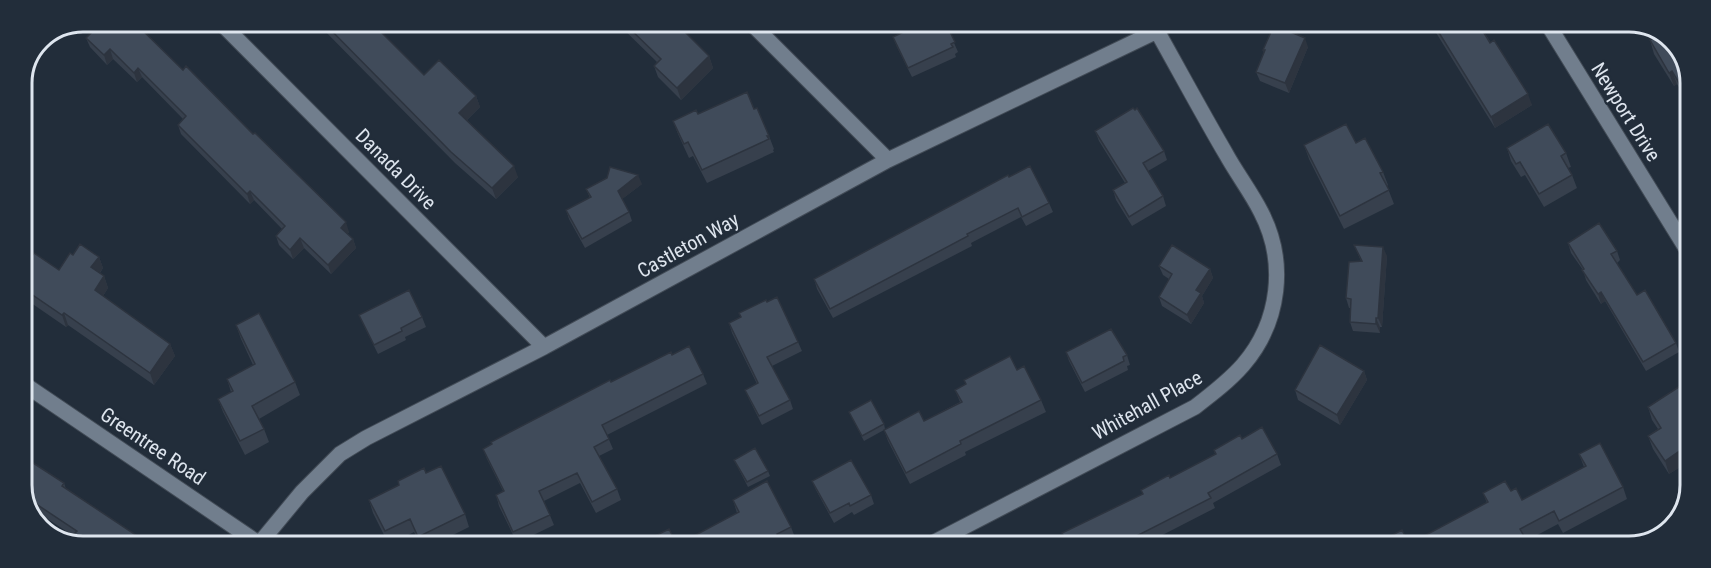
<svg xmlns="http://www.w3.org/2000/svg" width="1711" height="568" font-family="'Roboto Condensed',sans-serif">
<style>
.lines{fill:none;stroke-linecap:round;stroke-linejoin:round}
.minor-casing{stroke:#424b56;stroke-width:17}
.minor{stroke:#717e8d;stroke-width:15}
.wall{fill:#37404d}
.shaded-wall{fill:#2d343f}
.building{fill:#404b5a;stroke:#2d343f;stroke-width:1.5}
.labels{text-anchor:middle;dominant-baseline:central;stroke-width:4.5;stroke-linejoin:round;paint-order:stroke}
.street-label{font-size:20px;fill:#dee5ee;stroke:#222d3a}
.rim{fill:none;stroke:#dee5ee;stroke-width:3}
</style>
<rect width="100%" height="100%" fill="#222d3a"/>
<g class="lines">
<defs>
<path id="minor" d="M219,21L544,347
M750,22L888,160
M1547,23L1689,253
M21,382L261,545
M259,544L302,492L340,454L366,438L544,347L888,160L1157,31L1166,23
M927,546L1195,407C1212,394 1229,381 1243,365C1280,322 1287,262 1261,212C1251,192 1237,174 1226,154C1202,113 1180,72 1157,31"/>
</defs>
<!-- minor casing -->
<use href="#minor" class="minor-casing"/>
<!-- minor -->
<use href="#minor" class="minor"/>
</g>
<!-- wall -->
<path class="wall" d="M312,21H370L424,75L476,96L480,107L467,120L518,177L496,199L455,163L316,22L314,23Z
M611,22H675L709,56L713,68L681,100L658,77L654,66L657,62L617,23L615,25Z
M906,22H945L958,52L955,54L956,57L912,77L897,47L893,37L909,29Z
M135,23L349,232L347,234L353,239L356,248L331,274L304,248L293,259L279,245L276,236L282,229L254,200L250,204L181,134L178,125L183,119L142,77L137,82L113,59L107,65L90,47L86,38L91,33L90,30Z
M1430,23H1478L1532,105L1495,128Z
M1650,40L1690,78V106L1677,84L1674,86L1654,54Z
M1308,47L1289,93L1260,81L1256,72L1264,53L1263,50Z
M754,109L769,136L774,149L773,150L774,152L707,183L693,156L689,158L678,134L673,121L698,114Z
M1095,131L1164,151L1167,160L1148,171L1163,196L1166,206L1132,226L1116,200L1113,190L1125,183L1099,141Z
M1356,143L1383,172L1388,185L1387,186L1394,204L1344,229L1309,159L1304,145Z
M1507,148L1566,153L1571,167L1568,168L1572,175L1577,188L1544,207L1525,175L1521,177L1511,161Z
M1009,177L1049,203L1053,212L1026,226L1021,217L971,243L972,246L833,318L817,289L814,279Z
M642,184L622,199L629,212L632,221L585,248L569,219L566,210L590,198L586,189Z
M1568,243L1617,251L1620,260L1617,263L1637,295L1676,343L1679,352L1646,371L1605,301L1601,304L1586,280L1583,270L1571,253Z
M1354,245L1387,256L1382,327H1380V333L1353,331L1350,322L1351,308H1349L1346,298L1361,261Z
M73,255L99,257L103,268L100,273L104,276L108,288L103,296L170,344L175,356L154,385L68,325L66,327L21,296V272L59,270Z
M1159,266L1210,269L1213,278L1202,296L1204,303L1191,324L1162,306L1159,297L1169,279L1163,275Z
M767,302L798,342L802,351L772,366L790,400L793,409L762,425L749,399L745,390L757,384L732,333L729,323L741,318L739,313Z
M359,315L422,317L426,327L405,337L406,340L378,354L363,324Z
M236,325L295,382L300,395L259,419L264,429L269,442L245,455L223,412L218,399L231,392L227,379L253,365L241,339Z
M1066,352L1127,355L1130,365L1127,366L1128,370L1085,392L1069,361Z
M672,355L703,374L707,384L607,435L613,449L599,456L617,489L621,500L596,513L580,483L544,501L554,525L517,543L499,506L496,495L503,491L487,459L483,449L611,382Z
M1017,370L1041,400L1046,412L965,452L966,455L910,484L888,441L884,430L864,441L849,412L884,424L885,429L924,421L960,402L955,390Z
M1364,371L1367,380L1340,425L1298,400L1295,390Z
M1688,381V462L1669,474L1653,449L1648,436L1658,429L1652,420L1648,407Z
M1242,439L1277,454L1281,465L1213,503L1215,508L1141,546H1046L1064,537L1062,533L1143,494L1141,490L1170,478L1215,454L1214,450Z
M1579,454L1623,487L1627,499L1563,533L1558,524L1526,541L1528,547H1378L1377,543L1409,544L1487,503L1483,493L1511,491L1522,500L1584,467Z
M734,460L768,471L770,476L748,487Z
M426,473L465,514L469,527L433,545H421L414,532L389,545L373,513L369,500Z
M812,481L871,495L874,504L854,515L852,512L834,523L816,490Z
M64,483L66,489L151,545H79L78,544L75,537L28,506L21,490Z
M733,500L791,527L796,540L785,546H642L677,545L737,513Z"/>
<!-- shaded-wall -->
<path class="shaded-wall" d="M1305,38L1308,47L1289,93L1285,83Z
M110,49L113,59L107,65L104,55Z
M709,56L713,68L681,100L677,88Z
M138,68L142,77L137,82L134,73Z
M1672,71L1677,84L1674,86L1669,73Z
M1528,94L1532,105L1495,128L1491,117Z
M476,96L480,107L463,124L459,113Z
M514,166L518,177L496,199L492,188Z
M638,175L642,184L621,200L618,191Z
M250,191L254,200L250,204L247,194Z
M346,222L349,232L344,237L341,228Z
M300,238L304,248L293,259L290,250Z
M353,239L356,248L331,274L328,265Z
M1383,247L1387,256L1382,327L1378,318Z
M99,257L103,268L95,279L91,267Z
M1210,269L1213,278L1202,296L1204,303L1191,324L1187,315L1196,290Z
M104,276L108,288L99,302L95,290Z
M1601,292L1605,301L1601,304L1598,294Z
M64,313L68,325L66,327L62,315Z
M1376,318L1380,327V333L1376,324Z
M170,344L175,356L154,385L150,373Z
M1364,371L1367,380L1340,425L1337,415Z
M1688,445V462L1669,474L1665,461Z"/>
<!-- building -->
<path class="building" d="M99,21H133L183,70L186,66L253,134L255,133L346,222L341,228L353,239L328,265L300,238L290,250L276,236L285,226L250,191L247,194L178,125L186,116L138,68L134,73L110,49L104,55L86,38L92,32L90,30Z
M322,21H370L424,75L439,60L476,96L459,113L514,166L492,188L451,152Z
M623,22H675L709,56L677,88L654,66L661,59Z
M907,22H945L955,42L951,44L953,47L908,68L893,37L910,29Z
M1433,23H1478L1490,43L1494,40L1528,94L1491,117Z
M1274,25L1305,38L1285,83L1256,72L1265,50H1263Z
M1661,33L1675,42L1690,78V97L1688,98L1672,71L1669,73L1650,40Z
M747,92L754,109L757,108L769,136H767L769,139L702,170L688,142L684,144L673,121L696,110L698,114Z
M1133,108L1135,110L1137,108L1164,151L1143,163L1163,196L1129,217L1113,190L1127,182L1095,131Z
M1346,124L1356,143L1365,138L1383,172L1380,173L1389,190L1340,216L1304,145Z
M1548,124L1566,153L1561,156L1572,175L1539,194L1520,162L1516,164L1507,148Z
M1030,166L1049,203L1022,217L1018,208L967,234L968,236L830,309L814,279L1008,175L1009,177Z
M610,167L638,175L618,191L629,212L582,239L566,210L591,197L586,189L607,178Z
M1599,223L1617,251L1611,254L1637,295L1645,290L1676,343L1643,362L1601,292L1598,294L1582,270L1584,269L1568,243Z
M80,244L99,257L91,267L104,276L95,290L170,344L150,373L64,313L62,315L21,287V272L34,253L59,270L70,253L73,255Z
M1172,245L1210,269L1196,290L1201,293L1187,315L1159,297L1172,274L1159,266Z
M1354,245L1383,247L1378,318H1376V324L1350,322L1351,299L1346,298L1349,262L1362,261Z
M409,290L422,317L401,328L402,331L374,345L359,315Z
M777,297L798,342L767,357L790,400L759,416L745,390L758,383L729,323L741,317L739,313L766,300L767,302Z
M259,313L295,382L252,406L264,429L240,441L218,399L233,391L227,379L255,364L236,325Z
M1111,329L1127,355L1123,357L1124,361L1082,383L1066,352Z
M1320,345L1364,371L1337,415L1295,390Z
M689,346L703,374L602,425L609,439L594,447L617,489L592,502L577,473L539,491L550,515L513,532L496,495L504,491L483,449L492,444L491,442L610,380L611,382L671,352L672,355Z
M1010,356L1017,370L1024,366L1041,400L960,441L961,444L906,473L884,430L919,411L924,421L962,402L955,390L966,384L964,380Z
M1688,381V445L1665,461L1648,436L1661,428L1648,407Z
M871,400L884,424L862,436L849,412Z
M1262,427L1277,454L1208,493L1211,498L1117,546H1046L1064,537L1062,533L1143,494L1141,490L1169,475L1170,478L1216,454L1214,450L1240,435L1242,439Z
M1600,443L1623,487L1559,521L1554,511L1520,529L1525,538L1508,547H1497L1495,543L1487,547H1471L1467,540L1454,547H1379L1377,543L1402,530L1409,544L1488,502L1483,493L1505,481L1511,491L1516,488L1522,500L1586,466L1579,454Z
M755,448L768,471L747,482L734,460Z
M27,459L64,483L62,486L151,545H89L74,534L77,531L24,496L21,490V462Z
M851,460L871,495L850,506L849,503L830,513L812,481Z
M441,466L465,514L418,537L410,519L385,531L369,500L399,485L398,481L424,468L426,473Z
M767,481L791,527L777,534L778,536L760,546H642L641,543L669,529L677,545L739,512L733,500Z"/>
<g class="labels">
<!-- street labels -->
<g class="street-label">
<text transform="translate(1626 112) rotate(58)">Newport Drive</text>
<text transform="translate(396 169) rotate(45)">Danada Drive</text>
<text transform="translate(688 245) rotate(-29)">Castleton Way</text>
<text transform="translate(1147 405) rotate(-29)">Whitehall Place</text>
<text transform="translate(153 446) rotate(34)">Greentree Road</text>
</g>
</g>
<!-- crop -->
<path d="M0 0H1711V568H0ZM83 32H1629A51 51 0 0 1 1680 83V485A51 51 0 0 1 1629 536H83A51 51 0 0 1 32 485V83A51 51 0 0 1 83 32Z" fill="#222d3a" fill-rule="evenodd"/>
<path class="rim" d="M83 32H1629A51 51 0 0 1 1680 83V485A51 51 0 0 1 1629 536H83A51 51 0 0 1 32 485V83A51 51 0 0 1 83 32Z"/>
</svg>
